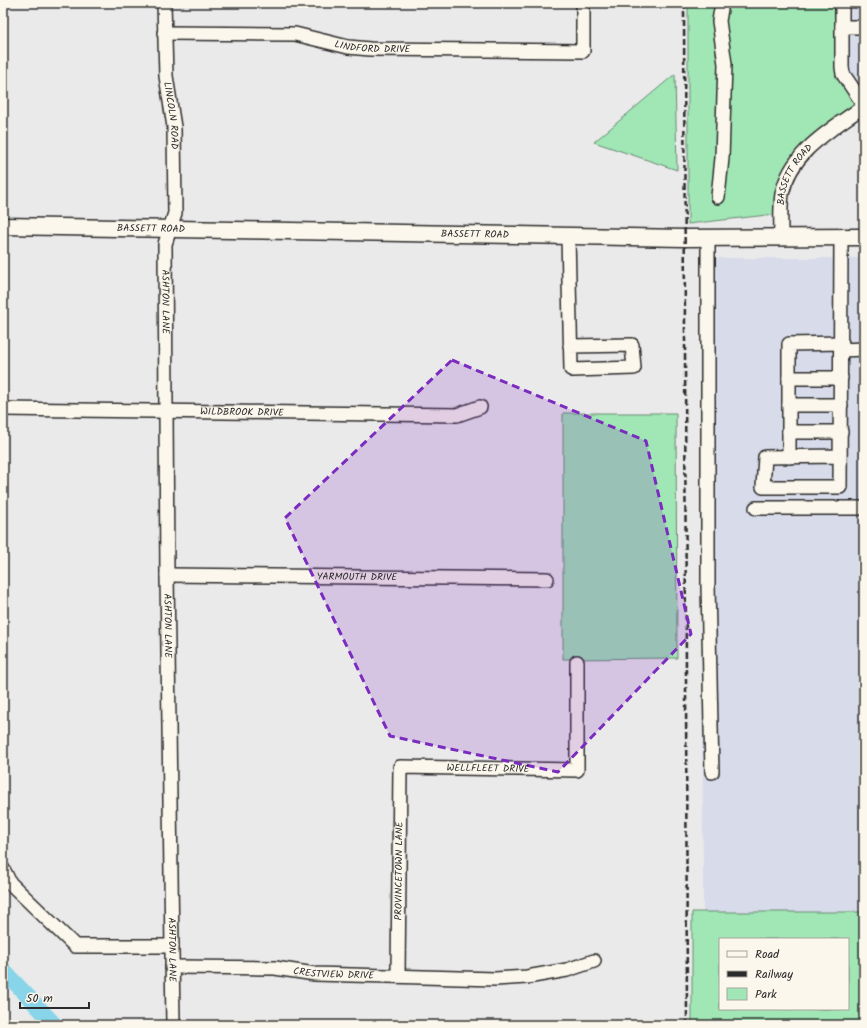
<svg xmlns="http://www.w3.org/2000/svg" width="867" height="1028" font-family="Kalam,sans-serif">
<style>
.built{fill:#d8dbea}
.green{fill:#a0e7b5;stroke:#668970;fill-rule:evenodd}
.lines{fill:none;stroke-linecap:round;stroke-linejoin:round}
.river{stroke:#88d4e8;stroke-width:16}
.minor-casing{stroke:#2b2b2b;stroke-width:16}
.major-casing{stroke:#2b2b2b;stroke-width:19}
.minor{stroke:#fbf7ec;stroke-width:13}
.major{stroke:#fbf7ec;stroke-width:16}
.rail{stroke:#2b2b2b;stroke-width:2.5;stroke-dasharray:6 3;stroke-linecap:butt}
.marked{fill:#7b2cbf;fill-opacity:0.2;stroke:#7b2cbf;stroke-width:3;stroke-dasharray:8 5;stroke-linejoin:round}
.labels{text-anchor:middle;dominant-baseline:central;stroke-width:3;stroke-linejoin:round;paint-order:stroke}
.street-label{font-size:10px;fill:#2b2b2b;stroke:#fbf7ec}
</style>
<rect width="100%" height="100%" fill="#ebeaeb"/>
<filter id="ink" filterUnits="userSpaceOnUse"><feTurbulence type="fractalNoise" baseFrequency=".025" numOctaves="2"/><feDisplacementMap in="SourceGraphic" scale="8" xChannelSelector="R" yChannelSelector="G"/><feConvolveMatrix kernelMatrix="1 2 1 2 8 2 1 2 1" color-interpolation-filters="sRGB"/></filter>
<g filter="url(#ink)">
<!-- built -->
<path class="built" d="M835,3H864V99L836,68Z
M701,258H864V912L703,913Z"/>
<!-- green -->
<path class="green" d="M688,3H835L836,68L857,104L808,139L791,160L776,214L688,224Z
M675,74L677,170L594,142Z
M563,413H676L677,658L563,659Z
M692,912H864V1025H692ZM720,939H848V1009H720Z"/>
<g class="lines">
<!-- river -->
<path class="river" d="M3,970L55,1025"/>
<defs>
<g id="minor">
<path id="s1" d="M164,3L166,76L174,127L175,213L165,244L167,575L173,1025"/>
<path d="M842,3V67L843,74L864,105"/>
<path d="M842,27H864"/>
<path id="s2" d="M164,33L295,34L348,47L370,49L583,51V3"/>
<path d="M718,197L722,158L725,64L719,21L722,3"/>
<path d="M568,236L571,369L573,370L634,368L632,345L570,346"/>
<path id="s3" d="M781,237C781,223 780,208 782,194C791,151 831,130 864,106"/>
<path d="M708,238V585L712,772"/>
<path d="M842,350L864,349"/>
<path d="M789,378H841"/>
<path d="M789,405H841"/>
<path id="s4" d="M3,409L457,415L480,407"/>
<path d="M789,432H841"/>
<path d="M840,456L765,457L763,487H840C841,404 841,321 841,237"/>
<path d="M789,457V344L842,343"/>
<path d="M756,508H864"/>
<path id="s5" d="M167,575L547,579"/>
<path d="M3,869L10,883L75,946H172"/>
<path id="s6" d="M172,967L275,968L315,974L495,979L527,977L567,970L594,961"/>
<path id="s7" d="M398,976L400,767L577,770V662"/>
</g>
<g id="major">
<path id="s8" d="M3,226L684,238L864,237"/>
</g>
</defs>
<!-- minor casing -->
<use href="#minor" class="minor-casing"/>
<!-- major casing -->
<use href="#major" class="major-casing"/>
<!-- minor -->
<use href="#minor" class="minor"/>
<!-- major -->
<use href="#major" class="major"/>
<!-- rail -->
<path class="rail" d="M684,3L687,1025"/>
</g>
</g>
<!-- marked area -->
<path class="marked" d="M452,360L646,441L691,634L558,772L390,736L285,518Z"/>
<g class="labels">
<!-- street labels -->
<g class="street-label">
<text stroke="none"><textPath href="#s2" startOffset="210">LINDFORD DRIVE</textPath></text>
<text stroke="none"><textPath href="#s1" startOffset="113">LINCOLN ROAD</textPath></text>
<text stroke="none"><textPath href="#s3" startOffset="66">BASSETT ROAD</textPath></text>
<text stroke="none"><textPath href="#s8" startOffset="148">BASSETT ROAD</textPath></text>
<text stroke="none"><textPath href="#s8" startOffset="472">BASSETT ROAD</textPath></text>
<text stroke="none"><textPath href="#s1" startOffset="301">ASHTON LANE</textPath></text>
<text stroke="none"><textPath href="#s4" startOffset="239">WILDBROOK DRIVE</textPath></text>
<text stroke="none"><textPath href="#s5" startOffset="190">YARMOUTH DRIVE</textPath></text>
<text stroke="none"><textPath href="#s1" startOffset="625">ASHTON LANE</textPath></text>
<text stroke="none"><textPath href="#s7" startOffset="297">WELLFLEET DRIVE</textPath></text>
<text stroke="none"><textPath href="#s7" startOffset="105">PROVINCETOWN LANE</textPath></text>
<text stroke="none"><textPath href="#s1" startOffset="949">ASHTON LANE</textPath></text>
<text stroke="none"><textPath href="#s6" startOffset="162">CRESTVIEW DRIVE</textPath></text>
</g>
</g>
<!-- margin -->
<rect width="867" height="1028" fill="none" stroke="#fbf7ec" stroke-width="16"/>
<rect x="8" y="8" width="851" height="1012" fill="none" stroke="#2b2b2b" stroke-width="1.5" filter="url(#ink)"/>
<!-- legend -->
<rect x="719" y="938" width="130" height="72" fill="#fbf7ec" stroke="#a8a59f"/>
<rect x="727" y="951" width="20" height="6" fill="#fbf7ec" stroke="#a8a59f"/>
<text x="755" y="958" font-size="12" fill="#2b2b2b">Road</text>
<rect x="727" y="971" width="20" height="6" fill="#2b2b2b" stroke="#a8a59f"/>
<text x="755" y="978" font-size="12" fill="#2b2b2b">Railway</text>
<rect x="727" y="988" width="20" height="12" fill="#a0e7b5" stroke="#a8a59f"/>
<text x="755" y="998" font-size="12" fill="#2b2b2b">Park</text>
<!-- scale -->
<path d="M20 1002v6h69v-6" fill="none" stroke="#2b2b2b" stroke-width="2"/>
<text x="26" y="1002" font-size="12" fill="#2b2b2b" stroke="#fbf7ec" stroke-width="3" paint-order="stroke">50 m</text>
</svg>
